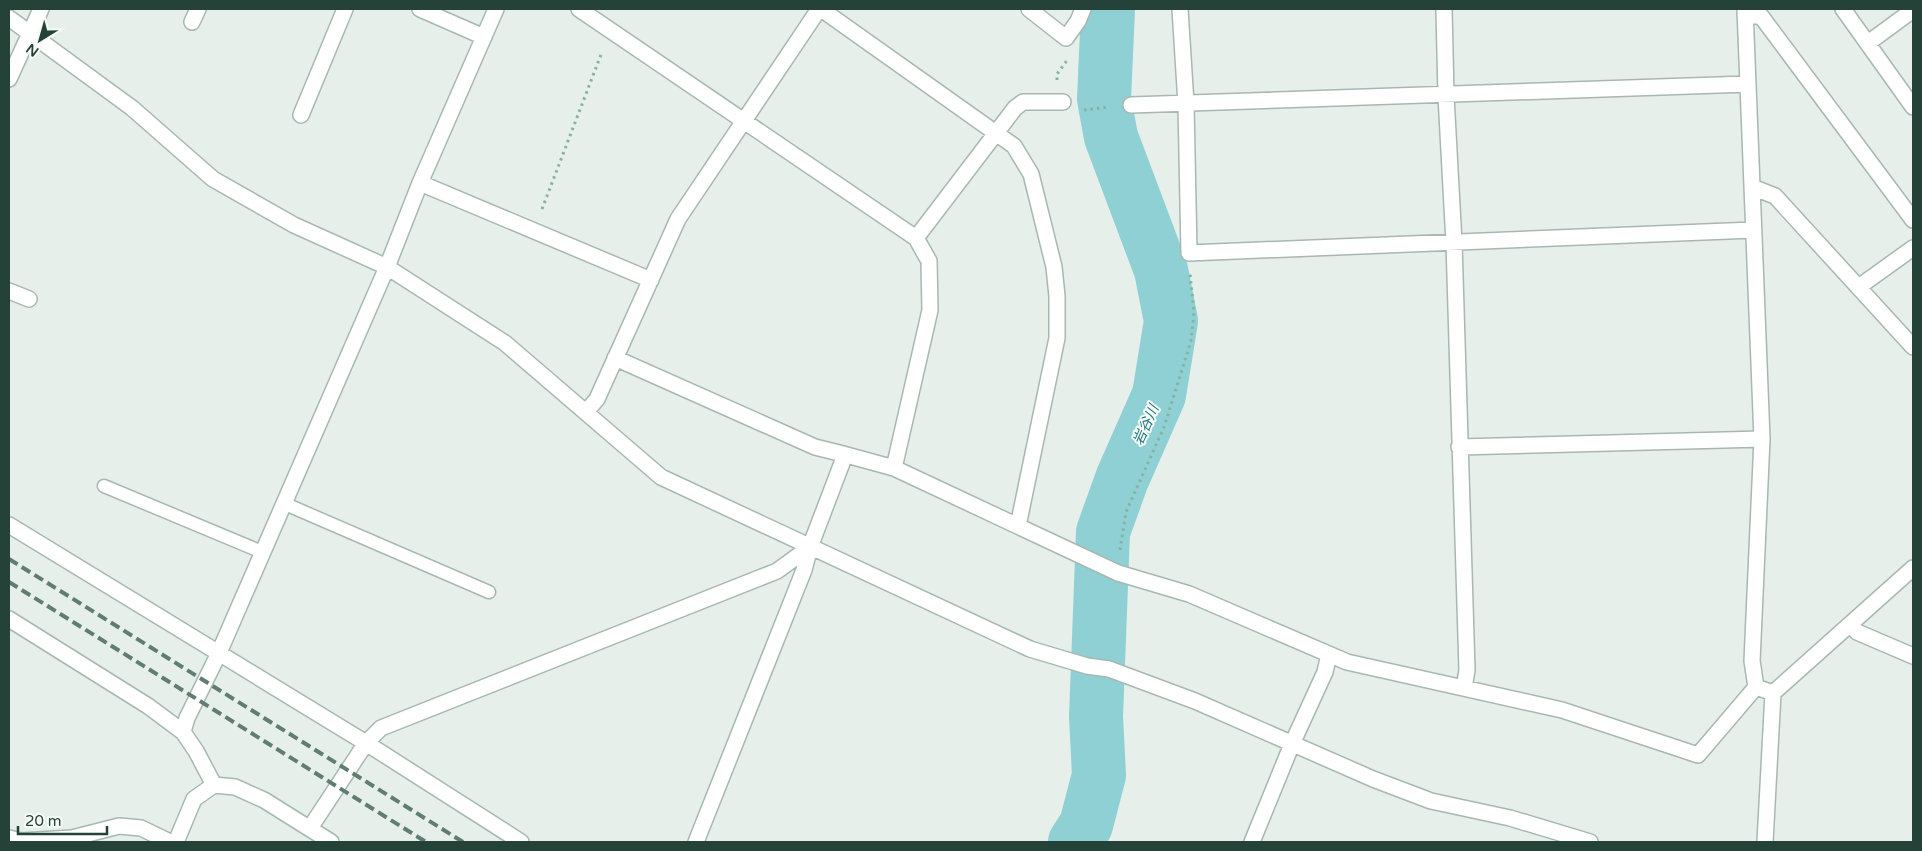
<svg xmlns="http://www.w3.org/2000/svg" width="1922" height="851" font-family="'Varela Round','Noto Sans JP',sans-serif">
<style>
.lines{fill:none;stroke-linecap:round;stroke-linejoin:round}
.river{stroke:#8ed0d4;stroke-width:54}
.lane-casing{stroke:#a8b8b1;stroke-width:15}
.street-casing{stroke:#a8b8b1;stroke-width:18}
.secondary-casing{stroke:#a4bbb0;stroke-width:18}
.path{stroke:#86b3a0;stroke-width:3;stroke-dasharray:2.5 4;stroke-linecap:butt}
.lane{stroke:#fff;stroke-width:12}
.street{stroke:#fff;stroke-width:15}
.secondary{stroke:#fff;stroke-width:15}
.rail{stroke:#5f7d72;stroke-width:4;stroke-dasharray:10 5;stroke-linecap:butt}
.labels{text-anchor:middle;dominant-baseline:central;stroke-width:4;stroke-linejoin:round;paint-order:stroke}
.water-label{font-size:14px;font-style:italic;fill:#1c797f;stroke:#f7fbf8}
</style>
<rect width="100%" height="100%" fill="#e6efea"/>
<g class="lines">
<!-- river -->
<path class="river" d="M1075,842L1086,825L1099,775L1096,717L1103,532L1122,479L1159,395L1171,321L1161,270L1111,137L1104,99L1108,9"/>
<defs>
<path id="lane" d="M104,486L262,552
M283,503L489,592"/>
<path id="street" d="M420,9L484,37
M579,9L916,238L929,261L930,310L894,468
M821,9L1014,146L1031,174L1054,267L1057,296V338L1018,526
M1029,9L1066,38L1078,21L1083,9
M1180,9L1186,104L1189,253L1753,230
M1444,9L1446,96L1454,243L1467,670L1464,688
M1745,9L1762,439L1752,661L1756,687L1773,693
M1843,9L1913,107
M1745,15L1761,16L1913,220
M9,18L132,108L213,179L294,225L387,267L505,343L661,477L1030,649L1087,666L1109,669L1195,701L1373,779L1431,801L1510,818L1590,842
M192,22L198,9
M1868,43L1913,10
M9,79L41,9
M1131,105L1748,84
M301,115L345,9
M420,183L651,280
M1752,187L1775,196L1913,347
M916,238L1015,108L1023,102H1063
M1860,286L1913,248
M9,291L29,299
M615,358L815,447L843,454
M586,412L597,399L678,219L819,9
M1459,447L1762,439
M9,525L366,743L521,842
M9,619L148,706L183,732L196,751L214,785
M1850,625L1857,632L1913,656
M183,732L187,718L218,655L387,267L420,183L496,9
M310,828L366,743L381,728L777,571L810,547
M9,838L21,841L72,838L119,826L141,828L170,842
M696,842L804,570L810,547L842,463L843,454L894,468L1118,573L1189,594L1347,662L1562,710L1698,755L1756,687
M1252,842L1292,744L1325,672L1329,654
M1765,842L1773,693L1913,568"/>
<path id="secondary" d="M176,842L194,799L214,785L235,787L264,800L331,842"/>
</defs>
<!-- lane casing -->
<use href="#lane" class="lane-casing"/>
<!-- street casing -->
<use href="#street" class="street-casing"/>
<!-- secondary casing -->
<use href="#secondary" class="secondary-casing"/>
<!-- path -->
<path class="path" d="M1057,80V74L1068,59
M1084,110L1110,107
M542,209L602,52
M1120,550L1126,512L1164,427L1191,341L1194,312L1190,274"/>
<!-- lane -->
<use href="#lane" class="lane"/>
<!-- street -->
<use href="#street" class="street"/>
<!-- secondary -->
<use href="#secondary" class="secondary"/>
<!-- rail -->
<path class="rail" d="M9,559L463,842
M9,582L426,842"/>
</g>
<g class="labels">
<!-- water labels -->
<g class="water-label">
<text transform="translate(1146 425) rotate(-66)">岩谷川</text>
</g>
</g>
<!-- border -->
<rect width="1922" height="851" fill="none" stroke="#244237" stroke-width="20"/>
<!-- north arrow -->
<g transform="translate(40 40) rotate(217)" stroke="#f7fbf8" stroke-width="4" paint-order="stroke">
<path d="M0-4L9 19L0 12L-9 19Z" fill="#244237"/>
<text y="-8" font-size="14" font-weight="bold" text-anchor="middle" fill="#244237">N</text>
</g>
<!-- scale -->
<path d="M18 826v8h89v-8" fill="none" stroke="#244237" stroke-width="2.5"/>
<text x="25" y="826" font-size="15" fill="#244237" stroke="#f7fbf8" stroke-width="4" paint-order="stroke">20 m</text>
</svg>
